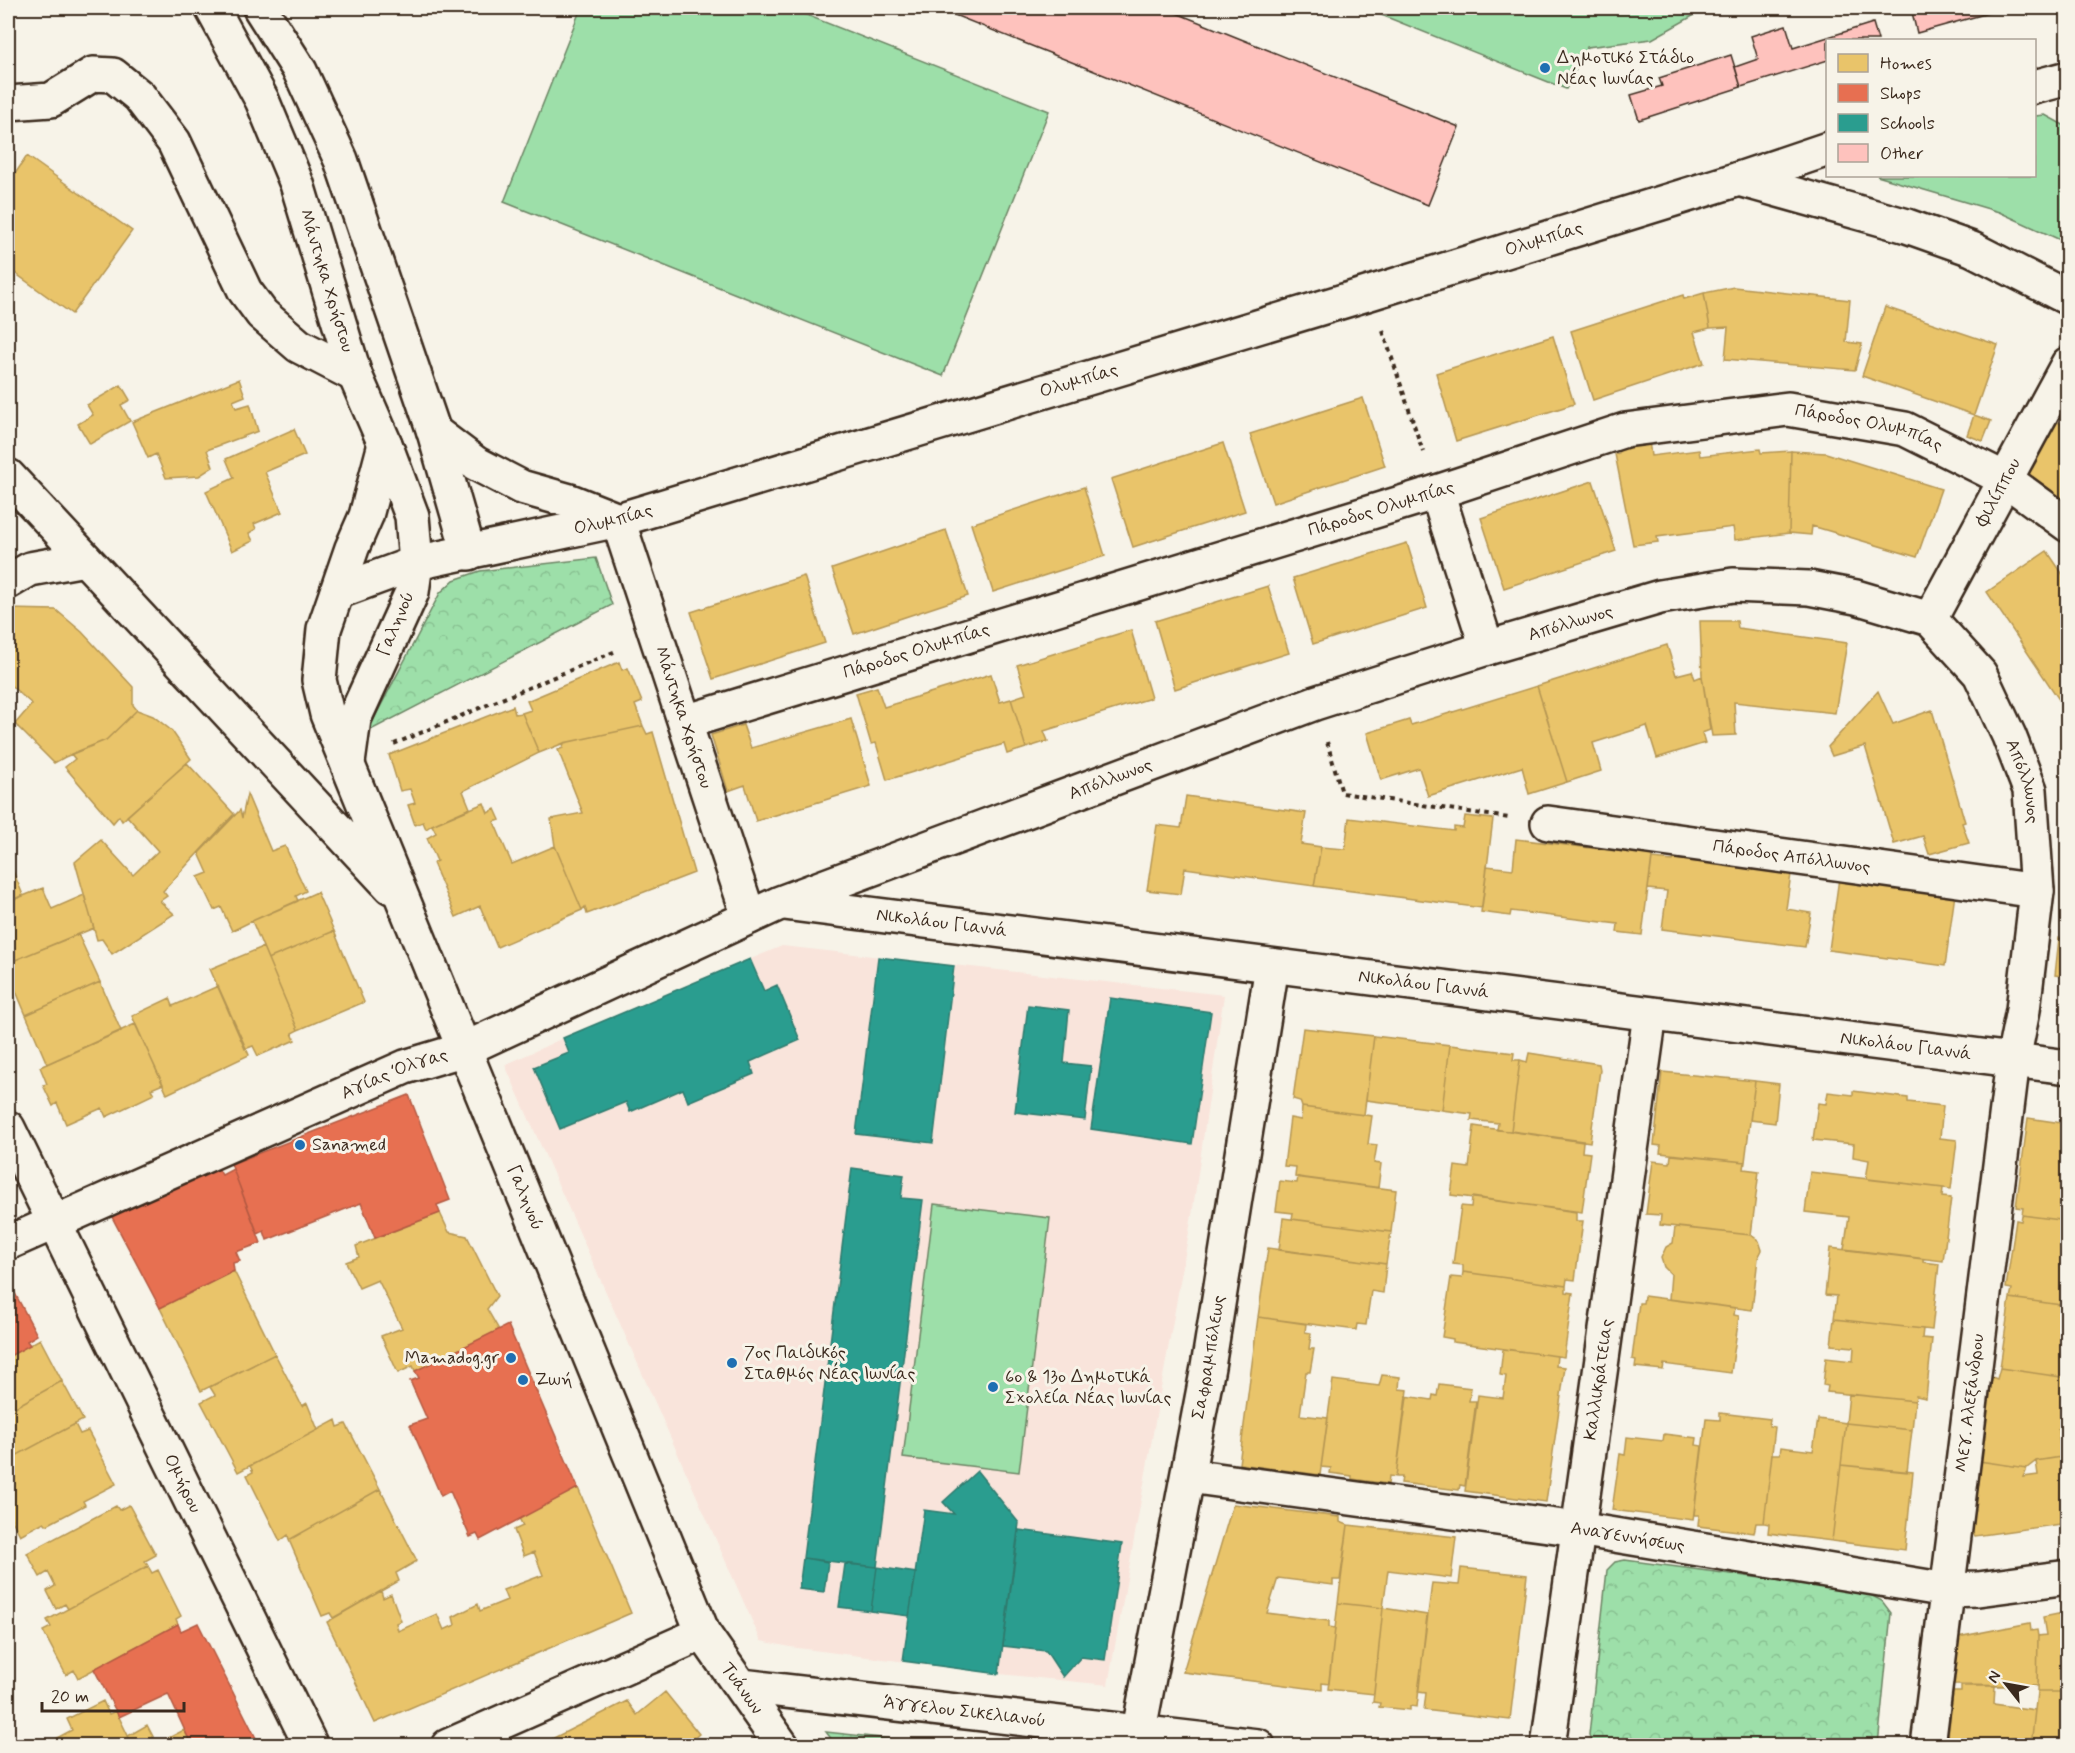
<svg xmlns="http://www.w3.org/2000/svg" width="2075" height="1753" font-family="Mynerve,sans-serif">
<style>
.built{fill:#f9e4db}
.green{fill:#9ddfa9;stroke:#6c8464;stroke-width:1.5}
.forest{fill:url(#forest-crowns);stroke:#6c8464;stroke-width:1.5}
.homes{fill:#e9c46a;stroke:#b59653;stroke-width:1.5}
.shops{fill:#e76f51;stroke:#b35a42;stroke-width:1.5}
.schools{fill:#2a9d8f;stroke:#2f7a6d;stroke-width:1.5}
.building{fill:#fec2bd;stroke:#3b2a1e;stroke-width:1.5}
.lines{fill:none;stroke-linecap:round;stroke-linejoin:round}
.minor-casing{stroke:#3b2a1e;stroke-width:38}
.path{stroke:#3b2a1e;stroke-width:4;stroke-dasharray:4.5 4.5;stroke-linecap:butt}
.minor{stroke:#f7f3e8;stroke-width:33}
.poi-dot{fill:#1f6fb2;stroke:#f7f3e8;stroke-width:2}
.labels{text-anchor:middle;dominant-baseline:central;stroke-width:6;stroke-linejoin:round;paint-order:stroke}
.poi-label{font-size:18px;fill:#3b2a1e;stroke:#f7f3e8;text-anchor:start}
.street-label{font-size:18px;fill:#3b2a1e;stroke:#f7f3e8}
</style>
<defs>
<pattern id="forest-crowns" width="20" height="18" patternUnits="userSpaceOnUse" patternTransform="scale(1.5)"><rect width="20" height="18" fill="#9ddfa9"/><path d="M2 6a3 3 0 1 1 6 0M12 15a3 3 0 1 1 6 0" fill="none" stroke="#88c091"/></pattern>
</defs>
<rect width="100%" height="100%" fill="#f7f3e8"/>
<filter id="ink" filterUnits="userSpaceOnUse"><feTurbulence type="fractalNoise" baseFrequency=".0167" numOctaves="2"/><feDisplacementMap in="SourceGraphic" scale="12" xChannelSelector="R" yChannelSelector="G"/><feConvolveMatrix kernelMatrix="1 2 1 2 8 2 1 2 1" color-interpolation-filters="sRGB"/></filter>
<g filter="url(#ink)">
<!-- built -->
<path class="built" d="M782,946L1224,995L1192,1215L1108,1685L999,1674L790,1647L761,1641L505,1065L563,1038Z"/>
<!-- green -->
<path class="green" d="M581,8H789L1049,111L943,376L504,202Z
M1364,8H1707L1652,39L1587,47L1566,89Z
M2045,115L2067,127V243L1999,212L1877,176H2034L2035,116Z
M934,1204L1050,1218L1019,1472L903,1458Z"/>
<!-- forest -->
<path class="forest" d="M596,558L612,605L367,732L440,593L454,580L480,571Z
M1625,1560L1865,1592L1882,1601L1891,1613L1878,1745H1593L1589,1735L1607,1570L1615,1562Z
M826,1732L946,1745H836Z"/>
<!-- homes -->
<path class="homes" d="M27,156L132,231L72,314L8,268V184Z
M1734,287L1850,300L1846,342L1862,344L1855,370L1725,359L1728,327L1710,328L1704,293Z
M1704,293L1710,328L1694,332L1704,363L1593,400L1571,331L1683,295L1684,299Z
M1885,307L1998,345L1974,415L1862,376Z
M1553,336L1574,404L1456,441L1436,373Z
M239,379L245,396L233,401L236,408L250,404L258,431L207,450L213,467L199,476L166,478L156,454L148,458L132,422Z
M121,385L130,400L121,405L130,421L90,444L78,424L93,415L87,405Z
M1363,398L1385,466L1273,503L1250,434Z
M1974,415L1991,421L1983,441L1967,435Z
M2053,419L2066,427L2068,425V504L2020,474Z
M294,429L305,455L265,472L282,512L254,524L256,529L249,533L253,541L232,551L206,491L234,478L226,459Z
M1649,441L1651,456L1699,450L1700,456L1760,449L1761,453L1791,451L1789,533L1735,540L1733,527L1657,537L1658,542L1633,545L1615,454L1619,453L1620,446Z
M1223,443L1245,511L1133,547L1111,479Z
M1791,451L1826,453L1941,489L1917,557L1812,526L1811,535L1789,533Z
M1593,481L1616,551L1504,588L1481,518Z
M1084,487L1105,556L993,592L971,524Z
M946,530L968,596L854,634L832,569Z
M1407,543L1427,608L1313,644L1293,578Z
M2047,551L2068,582V713L1987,592Z
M804,576L825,643L713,679L691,612Z
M1268,586L1289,653L1175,689L1155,621Z
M8,609L56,610L82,632L133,687V705L137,710L106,740L65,757L54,763L15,724L32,704L8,683Z
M1700,621H1737L1738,628L1847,643L1835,713L1734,702L1736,735L1712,736L1702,676Z
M1131,630L1151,698L1044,731L1048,741L1026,748L1011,699L1026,694L1017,665Z
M1667,645L1676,675L1692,671L1695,679L1702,676L1710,730L1702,733L1705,743L1657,758L1647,726L1593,743L1601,771L1567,782L1537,686Z
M619,662L622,670L628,668L642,702L635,705L643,726L564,743L539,753L522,713L531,710L527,701Z
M991,674L1000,702L1011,699L1026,748L1007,754L1004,744L887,780L876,743L871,744L856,693L877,687L884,707Z
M1537,686L1567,782L1529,794L1522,767L1428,796L1419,768L1381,780L1367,733L1409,720L1411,725Z
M1878,691L1893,724L1932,710L1965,822L1962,823L1969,843L1929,854L1923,836L1894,844L1865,746L1832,756L1828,747Z
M513,706L515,714L522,713L539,753L463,791L470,808L432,825L426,829L423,822L415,825L408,805L415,803L410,789L400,791L389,755Z
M137,710L153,716L172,731L191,759L122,821L119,816L113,823L65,767L75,759L71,754L106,740Z
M851,719L871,786L756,821L745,785L728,791L711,735L743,725L751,748Z
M643,726L647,734L653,732L694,873L587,914L585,907L582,910L555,846L551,819L583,813L558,750L563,748L564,743Z
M187,763L234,814L163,891L167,896L160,901L174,914L112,954L102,939L97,940L75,862L101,840L133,875L158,851L127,816Z
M247,794L271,851L285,846L306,891L296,896L298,901L252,921L232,931L221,907L214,910L198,877L208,873L199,853L240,810L242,818Z
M1186,796L1306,813L1301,844L1321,847L1314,886L1185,868L1181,894L1147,890L1157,825L1181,828Z
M484,803L488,813L495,809L500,820L494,822L512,864L555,846L582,910L497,947L480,906L456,917L433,863L437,861L427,838L436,833L432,825Z
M1465,816L1493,819L1482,908L1314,886L1321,847L1345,849L1349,818L1454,831V827L1463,828Z
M1627,838L1654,841L1642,935L1617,932L1618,924L1511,911L1510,916L1481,912L1487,866L1513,869L1516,839L1624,852Z
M8,859L23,895L8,902Z
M1652,859L1673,861L1674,859L1791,874L1786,909L1811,913L1805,947L1662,929L1667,891L1648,889Z
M1839,878L1955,894L1945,966L1829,950Z
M43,888L52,909L84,895L94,928L8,963V902Z
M317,892L334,931L268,959L252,921Z
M334,931L364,1002L298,1030L268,959Z
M78,934L100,982L26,1015L8,972V963Z
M2059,938L2068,939V977L2055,975Z
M263,947L298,1030L292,1033L295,1040L258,1056L253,1046L245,1049L210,969Z
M100,982L121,1031L47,1064L26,1015Z
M218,986L249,1055L167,1094L132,1016L170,998L173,1006Z
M135,1024L163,1084L151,1089L154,1094L106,1117L102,1108L66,1124L57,1103L53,1106L43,1085L47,1084L40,1067Z
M1303,1028L1374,1036L1364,1115L1302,1107L1300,1101L1293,1099Z
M1374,1036L1450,1045L1442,1110L1366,1100Z
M1450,1045L1514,1053L1513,1060H1520L1511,1131L1497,1130L1498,1123L1471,1120L1472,1114L1442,1110Z
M1529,1053L1599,1064L1600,1070L1590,1142L1511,1131L1520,1060L1527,1062Z
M1662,1072L1755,1081L1745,1162L1660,1153L1661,1146L1654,1145Z
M1755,1081L1779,1084L1775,1123L1750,1120Z
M1853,1091L1908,1098V1102L1943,1106L1940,1138L1957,1140L1951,1189L1866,1179L1869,1160L1853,1157L1854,1144L1813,1140L1818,1103L1826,1104L1828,1092L1853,1095Z
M1302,1107L1372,1116L1368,1144L1377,1145L1374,1163L1381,1164L1378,1188L1295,1177L1296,1167L1284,1166L1290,1118L1301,1120Z
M2028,1118L2068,1124V1221L2022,1215L2023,1208L2016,1207Z
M1474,1126L1583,1142L1582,1152L1590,1153L1582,1212L1451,1195L1455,1166L1469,1168Z
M1671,1155L1745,1162L1744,1169L1759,1171L1751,1235L1660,1225L1661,1215L1646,1214L1653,1161L1670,1163Z
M1810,1172L1943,1188L1942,1197L1951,1198L1943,1261L1844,1249L1849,1217L1805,1212Z
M1298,1177L1396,1190L1391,1232L1292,1219L1293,1213L1276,1211L1280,1181L1297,1183Z
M1472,1197L1576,1212V1221H1583L1575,1280L1567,1279L1566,1286L1463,1272V1265L1453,1264L1461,1206L1471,1207Z
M440,1213L449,1232L467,1236L497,1296L487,1309L499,1330L415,1371L413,1366L398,1373L381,1336L402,1328L378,1280L359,1288L346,1262L359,1257L356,1246Z
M2022,1215L2068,1221V1306L2010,1298L2012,1289L2006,1288L2016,1220L2021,1221Z
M1283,1218L1391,1232L1386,1264L1279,1250Z
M1675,1227L1751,1235L1759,1241L1762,1250L1758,1258L1752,1310L1669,1299L1671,1274L1664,1267L1661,1258L1666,1247L1673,1243Z
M1268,1248L1386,1264L1383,1293L1371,1291L1366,1325L1357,1324L1356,1330L1258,1317Z
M1830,1248L1923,1259V1262L1939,1264L1932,1330L1834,1319L1837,1296L1825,1295Z
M234,1271L275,1354L201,1391L160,1308Z
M1463,1272L1566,1286V1292L1573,1293L1564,1357L1453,1342V1339L1442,1337L1451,1277L1462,1278Z
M1644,1296L1735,1308L1734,1315L1739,1316L1731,1373L1664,1364L1663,1370L1635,1367L1636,1360L1632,1359L1639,1303H1643Z
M2010,1298L2068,1306V1378L2000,1368Z
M1258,1317L1306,1324L1305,1332L1311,1333L1309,1349H1314L1310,1372H1306L1300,1415L1328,1418L1320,1475L1239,1464Z
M1834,1319L1923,1329L1922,1338L1932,1339L1926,1398L1916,1396L1915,1401L1827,1392L1828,1386L1823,1385L1826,1358L1853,1361L1854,1347L1831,1345Z
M40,1339L62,1381L8,1411V1357Z
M1503,1349L1557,1356L1556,1366L1565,1367L1546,1502L1465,1491L1478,1395L1503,1398L1506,1376L1500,1375Z
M275,1354L302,1406L307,1403L318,1430L238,1472L201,1402L215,1395L210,1387Z
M2000,1368L2068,1378V1430L2058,1429L2061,1457L2036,1461L2027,1468L1979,1461L1992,1377L1997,1379Z
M1382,1375L1400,1377L1399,1389L1408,1390L1396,1477L1389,1476L1388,1484L1352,1479V1476L1330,1473L1331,1468L1321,1467L1333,1380L1379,1386Z
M62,1381L83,1420L8,1460V1411Z
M1439,1384L1471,1388L1469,1401H1476L1465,1486L1460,1485L1459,1490L1401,1483L1402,1477H1396L1406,1396L1432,1400L1433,1395L1437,1396Z
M1849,1394L1915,1401L1912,1430L1846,1423Z
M1720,1413L1770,1419L1769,1426L1775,1427L1764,1523H1756L1754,1533L1698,1526L1699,1515H1694L1706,1419L1720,1420Z
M1818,1419L1846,1423L1832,1541L1768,1533L1769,1524L1764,1523L1772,1454H1780L1781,1447L1813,1451Z
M336,1420L338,1427L346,1424L380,1489L289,1540L288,1535L280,1541L247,1475L253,1472L250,1466Z
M1846,1423L1912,1430L1907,1472L1841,1465Z
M75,1424L80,1434L88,1431L116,1484L83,1501L85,1505L47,1525L44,1522L20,1535L8,1513V1460Z
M1664,1434L1697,1438L1696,1445L1702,1446L1693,1520L1612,1510L1620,1454L1625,1455L1627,1437L1663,1441Z
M2068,1456V1523L1975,1536L1971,1531L1979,1461L2027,1468L2023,1477L2038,1475L2036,1461Z
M1841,1465L1913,1472L1905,1550L1832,1541Z
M578,1488L631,1613L375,1723L327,1622L381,1591L383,1598L391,1594L401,1621L396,1623L398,1631L437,1614L444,1630L455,1625L453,1617L478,1604L480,1611L507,1600L503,1590L543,1575L534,1552L524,1556L514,1530L523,1526L519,1518Z
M380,1489L417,1561L396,1573L399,1581L333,1618L330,1613L322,1616L289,1540Z
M1233,1504L1340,1517V1522L1348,1525L1340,1580H1333V1585L1278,1578L1267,1613L1329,1621V1627L1335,1628L1329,1684L1322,1683V1690L1183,1672Z
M129,1505L156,1555L145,1561L148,1566L68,1609L65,1604L56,1609L47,1591L55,1586L48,1572L40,1577L27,1553L116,1506L119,1510Z
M1348,1525L1456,1537L1451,1578L1388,1570L1383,1608L1338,1603Z
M148,1566L152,1573L158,1570L181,1616L176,1619L178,1624L78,1678L74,1670L66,1675L43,1631L51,1627L47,1620Z
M1461,1568L1527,1575L1510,1720L1424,1710L1426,1693L1418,1692L1432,1583L1459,1585Z
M1338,1603L1383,1608L1374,1694L1328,1689Z
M1383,1608L1427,1615L1417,1707L1410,1706V1710L1379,1707L1380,1703L1373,1702Z
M2068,1612V1692H2037L2038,1636L2046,1635L2043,1617Z
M2030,1623L2031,1631L2037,1630L2038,1636L2037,1686L1954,1685L1958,1637Z
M1961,1686H1995L1994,1704L2035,1710L2031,1746H1947L1953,1692H1961Z
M665,1692L699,1734L690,1742L693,1746H538L627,1701L637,1715Z
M2037,1692H2068V1746H2031Z
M103,1701L109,1714L116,1711L133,1746H42L72,1730L67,1719Z
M147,1725L157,1744L184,1730L192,1746H133L128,1736Z"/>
<!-- shops -->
<path class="shops" d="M409,1095L450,1200L437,1205L440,1213L375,1238L361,1203L267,1240L264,1231L258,1234L231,1164Z
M218,1168L222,1175L233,1169L261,1243L236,1252L240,1261L233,1263L234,1271L160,1308L111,1215Z
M8,1280L37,1335L27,1341L30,1345L8,1357Z
M508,1325L578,1488L480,1540L477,1534L470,1537L450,1491L441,1496L410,1425L427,1419L410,1381L419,1378L415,1371Z
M198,1623L260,1746H192L168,1694L119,1717L94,1669L178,1624L181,1631Z"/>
<!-- schools -->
<path class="schools" d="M878,957L954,966L933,1143L856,1134Z
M750,959L764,991L777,985L800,1040L750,1062L754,1074L688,1102L683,1089L630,1112L626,1102L560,1129L534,1067L569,1053L563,1038Z
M1110,998L1211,1012L1192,1144L1091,1129Z
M1028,1005L1069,1010L1064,1063L1091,1066L1085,1120L1015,1112Z
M852,1168L904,1175L901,1198L923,1200L877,1567L803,1558Z
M977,1471L1019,1523L999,1674L903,1661L924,1510L954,1514L943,1502Z
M1019,1530L1122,1544L1105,1660L1081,1657L1063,1677L1046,1651L1003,1646Z
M803,1558L828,1562L824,1592L799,1589Z
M845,1564L877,1567L871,1611L839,1607Z
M877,1567L916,1573L909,1616L871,1611Z"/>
<!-- building -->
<path class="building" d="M937,8H1164L1459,127L1428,205Z
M1911,8H2006L1917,33Z
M1873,23L1878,40H1828V60L1741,87L1735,67L1758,59L1751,36L1786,25L1793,48Z
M1731,55L1741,87L1639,120L1631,95L1662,86L1659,78Z"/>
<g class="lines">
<defs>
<g id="minor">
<path id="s1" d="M212,8L262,100L297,184L355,375L385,444L412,516L416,563L412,592L354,719L348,763"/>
<path d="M260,8L300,71L341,160L434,432L469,553"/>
<path d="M2034,87L2068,78"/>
<path d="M8,103L51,100L93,74L113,75L139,96L174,142L245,291L262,314L299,346L355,375"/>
<path d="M1739,179L1828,149"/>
<path d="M434,432L475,463L521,487L570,501L618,520"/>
<path id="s2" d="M385,444L366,516L352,548L324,629L319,680L327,714L703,1633L782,1746"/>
<path d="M8,476L391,887"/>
<path d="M1437,492L1487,648"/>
<path id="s3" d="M618,520L749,917"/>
<path d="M8,582L30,569L85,559"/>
<path id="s4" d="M337,592L416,563L618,520L1370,293L1739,179L1907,226L1972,249L2068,298"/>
<path id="s5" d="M1930,619L2068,364"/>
<path id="s6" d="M685,722L1437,492L1625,430L1788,409L1905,429L2005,479L2068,525"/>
<path id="s7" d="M1548,823L2037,891"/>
<path id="s8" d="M784,903L2068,1067"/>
<path id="s9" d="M8,1128L311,1746"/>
<path id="s10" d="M8,1243L405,1067L465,1049L780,903L1315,703L1487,648L1660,597L1733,585L1809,588L1856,597L1930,619L1980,674L2009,736L2030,790L2037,891L2023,1010L2013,1060L1928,1746"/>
<path id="s11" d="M1188,1476L1578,1529L1947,1590L1978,1589L2068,1577"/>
<path id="s12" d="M742,1686L1258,1746"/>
<path d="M448,1746L703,1633"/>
<path id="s13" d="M1134,1746L1139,1730L1208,1367L1272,966"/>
<path id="s14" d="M1548,1746L1650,1014"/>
</g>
</defs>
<!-- minor casing -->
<use href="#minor" class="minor-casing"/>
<!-- path -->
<path class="path" d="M1383,331L1423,452
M1327,742L1342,793L1509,818
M394,744L616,651"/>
<!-- minor -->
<use href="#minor" class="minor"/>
</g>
</g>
<!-- markers -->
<g class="poi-dot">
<circle cx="1545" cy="68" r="6"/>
<circle cx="300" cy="1145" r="6"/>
<circle cx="511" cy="1358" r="6"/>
<circle cx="732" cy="1363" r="6"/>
<circle cx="523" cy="1380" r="6"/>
<circle cx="993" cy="1387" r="6"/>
</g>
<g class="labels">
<!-- poi labels -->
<g class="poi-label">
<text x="1557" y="58">Δημοτικό Στάδιο<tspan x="1557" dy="21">Νέας Ιωνίας</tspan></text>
<text x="312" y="1145">Sanamed</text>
<text x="744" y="1353">7ος Παιδικός<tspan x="744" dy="21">Σταθμός Νέας Ιωνίας</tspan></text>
<text x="499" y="1358" text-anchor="end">Mamadog.gr</text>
<text x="1005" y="1377">6ο &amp; 13ο Δημοτικά<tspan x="1005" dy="21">Σχολεία Νέας Ιωνίας</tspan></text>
<text x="535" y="1380">Ζωή</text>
</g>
<!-- street labels -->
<g class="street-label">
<text stroke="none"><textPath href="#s4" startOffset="1258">Ολυμπίας</textPath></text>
<text stroke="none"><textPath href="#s1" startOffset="297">Μάντηκα Χρήστου</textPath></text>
<text stroke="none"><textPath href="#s4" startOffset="772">Ολυμπίας</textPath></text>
<text stroke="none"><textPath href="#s6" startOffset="1232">Πάροδος Ολυμπίας</textPath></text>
<text stroke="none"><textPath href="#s5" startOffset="144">Φιλίππου</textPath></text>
<text stroke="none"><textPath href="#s6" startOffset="728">Πάροδος Ολυμπίας</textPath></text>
<text stroke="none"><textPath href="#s4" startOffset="286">Ολυμπίας</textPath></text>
<text stroke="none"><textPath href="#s10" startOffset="1683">Απόλλωνος</textPath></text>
<text transform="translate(396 624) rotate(-67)">Γαληνού</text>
<text stroke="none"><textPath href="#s6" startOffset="242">Πάροδος Ολυμπίας</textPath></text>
<text stroke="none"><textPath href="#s3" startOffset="208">Μάντηκα Χρήστου</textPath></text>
<text stroke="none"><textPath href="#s10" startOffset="1197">Απόλλωνος</textPath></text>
<text stroke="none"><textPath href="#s10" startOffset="2242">Απόλλωνος</textPath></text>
<text stroke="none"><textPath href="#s7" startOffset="246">Πάροδος Απόλλωνος</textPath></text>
<text stroke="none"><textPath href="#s8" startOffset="159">Νικολάου Γιαννά</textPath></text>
<text stroke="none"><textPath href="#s8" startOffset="645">Νικολάου Γιαννά</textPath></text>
<text stroke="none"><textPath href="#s8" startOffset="1131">Νικολάου Γιαννά</textPath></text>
<text stroke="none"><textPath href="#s10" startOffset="422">Αγίας Όλγας</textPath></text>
<text stroke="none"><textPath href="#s2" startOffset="804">Γαληνού</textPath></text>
<text stroke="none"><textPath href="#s13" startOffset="396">Σαφραμπόλεως</textPath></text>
<text stroke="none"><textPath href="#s14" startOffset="370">Καλλικράτειας</textPath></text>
<text transform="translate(1970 1403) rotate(-83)">Μεγ. Αλεξάνδρου</text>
<text stroke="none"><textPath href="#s9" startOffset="396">Ομήρου</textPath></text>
<text stroke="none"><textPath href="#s11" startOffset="444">Αναγεννήσεως</textPath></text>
<text stroke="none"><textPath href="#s2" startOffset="1342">Τυάνων</textPath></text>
<text stroke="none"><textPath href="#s12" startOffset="224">Άγγελου Σικελιανού</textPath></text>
</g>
</g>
<!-- margin -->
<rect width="2075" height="1753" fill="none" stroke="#f7f3e8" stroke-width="30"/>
<rect x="15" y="15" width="2045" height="1723" fill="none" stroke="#3b2a1e" stroke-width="2" filter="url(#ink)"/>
<!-- legend -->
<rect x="1826" y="39" width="210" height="138" fill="#f7f3e8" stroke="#aca397" stroke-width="1.5"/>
<rect x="1838" y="54" width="30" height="18" fill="#e9c46a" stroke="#aca397" stroke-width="1.5"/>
<text x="1880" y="69" font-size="18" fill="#3b2a1e">Homes</text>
<rect x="1838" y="84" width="30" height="18" fill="#e76f51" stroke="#aca397" stroke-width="1.5"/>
<text x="1880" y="99" font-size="18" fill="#3b2a1e">Shops</text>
<rect x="1838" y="114" width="30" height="18" fill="#2a9d8f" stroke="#aca397" stroke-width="1.5"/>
<text x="1880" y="129" font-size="18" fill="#3b2a1e">Schools</text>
<rect x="1838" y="144" width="30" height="18" fill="#fec2bd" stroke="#aca397" stroke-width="1.5"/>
<text x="1880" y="159" font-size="18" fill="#3b2a1e">Other</text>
<!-- north arrow -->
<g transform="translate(2006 1684) rotate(301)" stroke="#f7f3e8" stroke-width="4.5" paint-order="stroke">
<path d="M0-4.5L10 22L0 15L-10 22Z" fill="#3b2a1e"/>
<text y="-9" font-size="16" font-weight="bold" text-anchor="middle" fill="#3b2a1e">N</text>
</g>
<!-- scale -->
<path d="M42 1702v9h142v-9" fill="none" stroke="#3b2a1e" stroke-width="3"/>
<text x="51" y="1702" font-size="18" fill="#3b2a1e" stroke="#f7f3e8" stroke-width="4.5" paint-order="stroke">20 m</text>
</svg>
